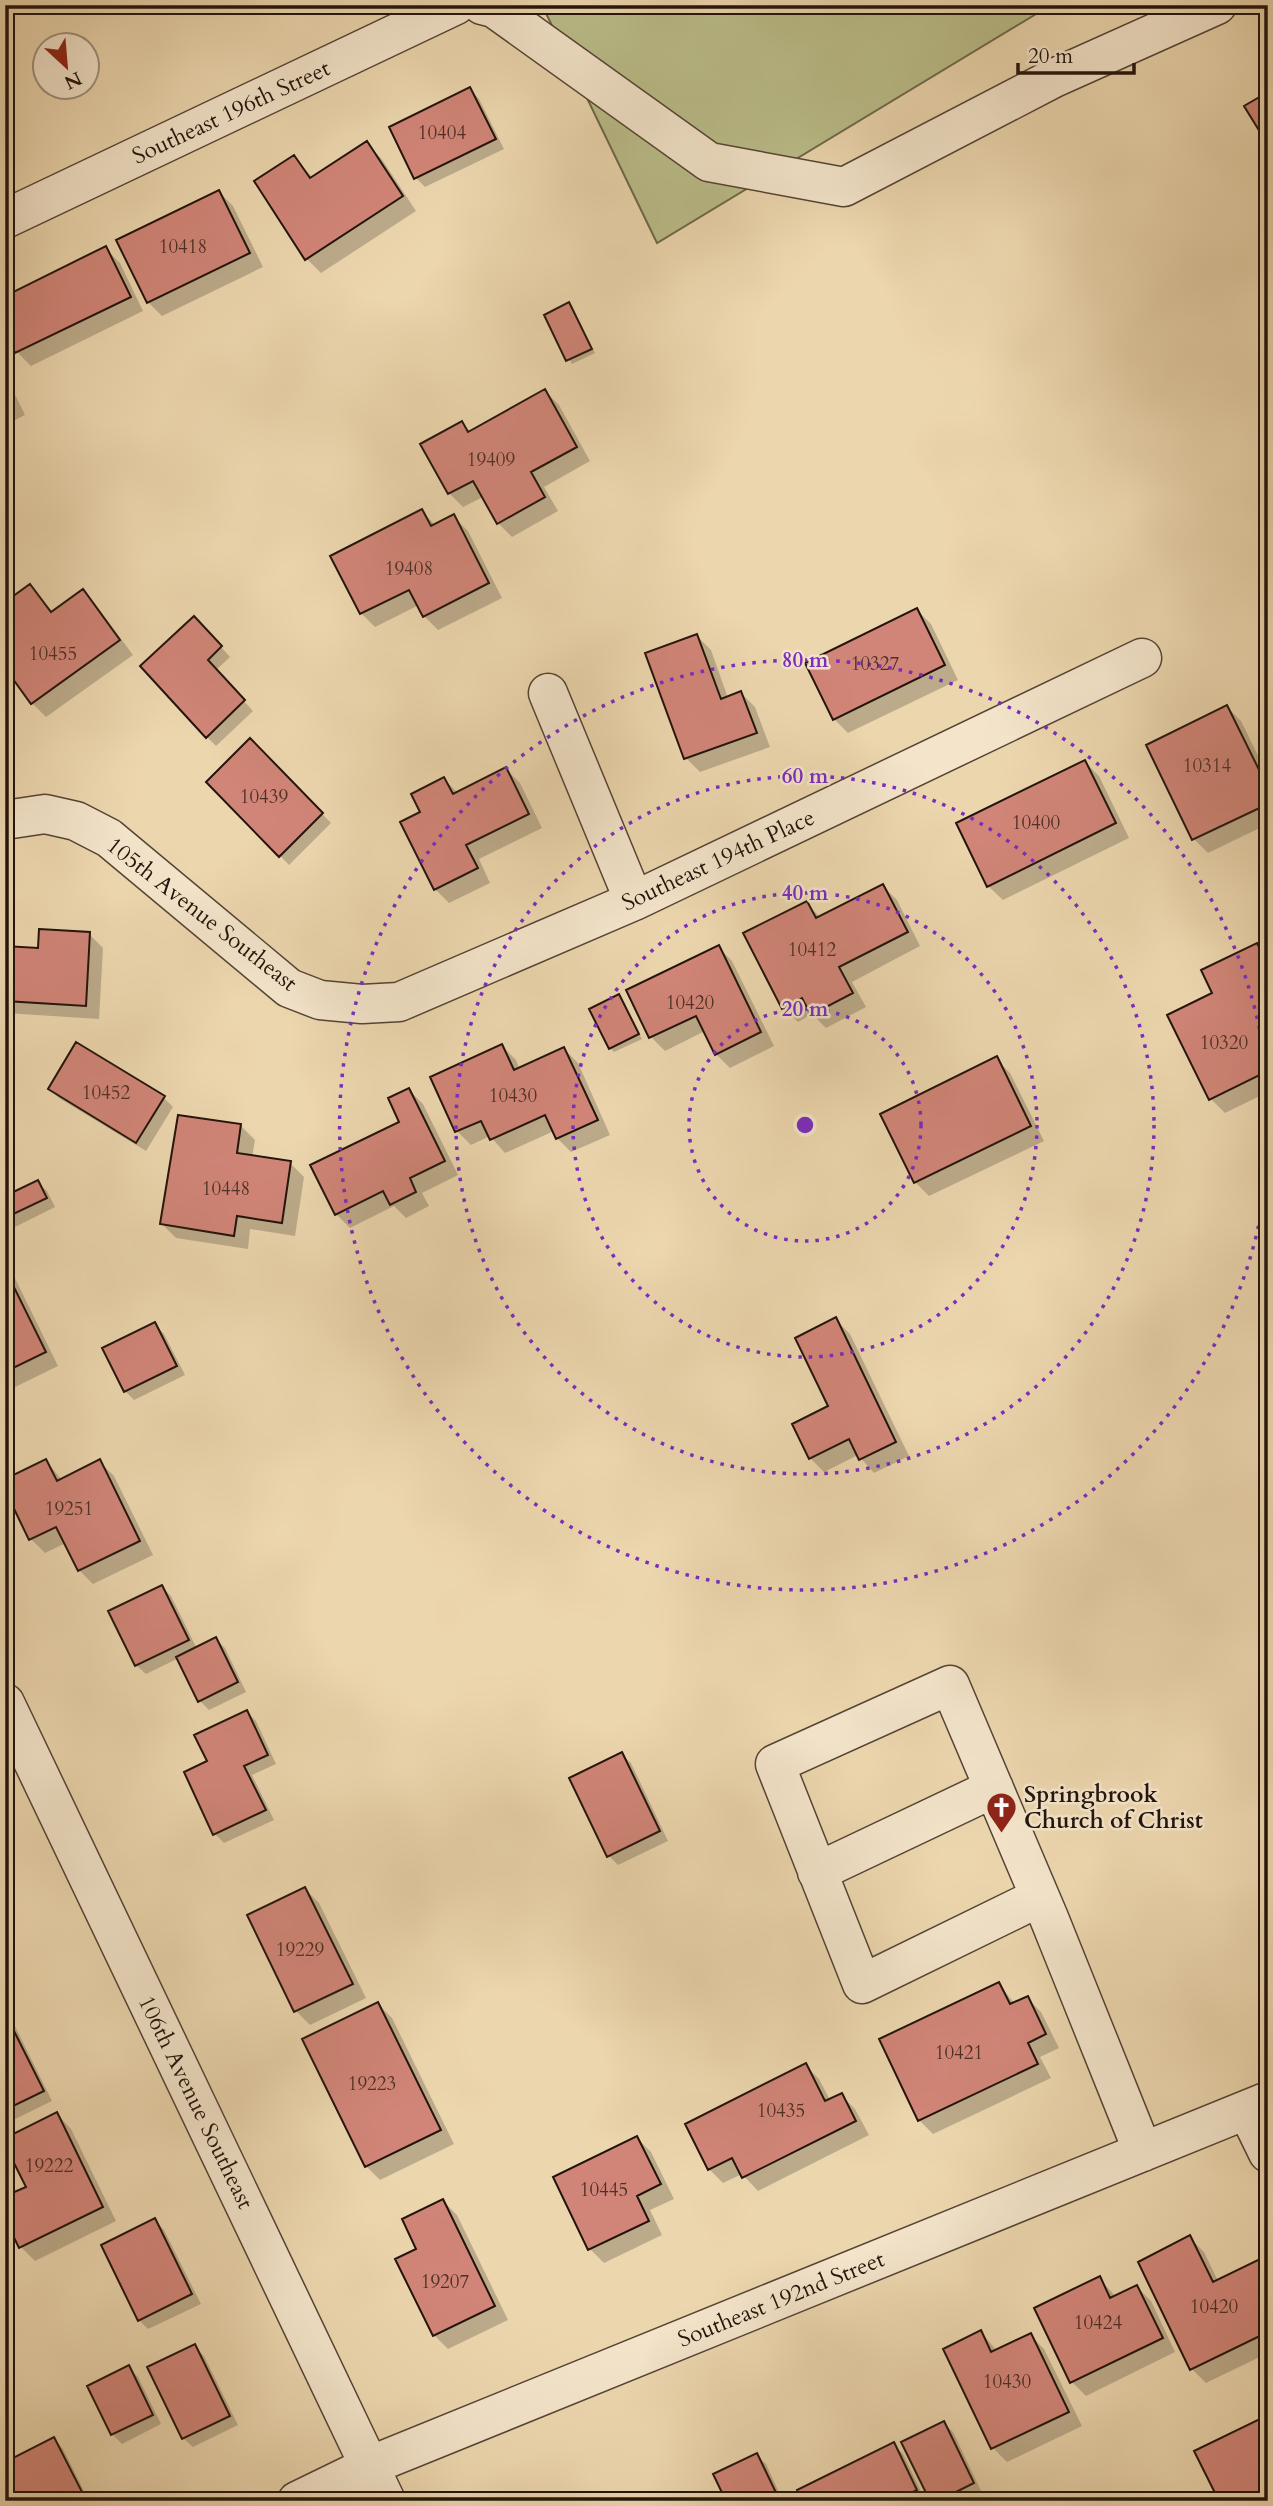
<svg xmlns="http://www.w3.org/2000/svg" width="1273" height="2506" font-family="Cardo,serif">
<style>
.green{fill:#babd89;stroke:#6e684a;stroke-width:2}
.shadow{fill:#0003}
.building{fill:#d18578;stroke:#22140b;stroke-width:2}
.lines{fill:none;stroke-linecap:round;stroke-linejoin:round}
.minor-casing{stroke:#544434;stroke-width:41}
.minor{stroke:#f3e4ca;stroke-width:38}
.ring{fill:none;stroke:#7b2cbf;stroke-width:3.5;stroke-dasharray:3.5 7}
.labels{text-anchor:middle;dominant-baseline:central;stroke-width:5;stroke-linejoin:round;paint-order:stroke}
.number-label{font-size:19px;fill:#4e3026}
.street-label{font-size:23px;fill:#22140b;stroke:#f3e4ca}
.poi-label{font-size:23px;font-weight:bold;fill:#22140b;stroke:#f3e4ca;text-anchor:start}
.centre{fill:#7b2cbf;stroke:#f3e4ca;stroke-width:3.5}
.ring-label{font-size:21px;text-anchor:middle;font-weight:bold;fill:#7b2cbf;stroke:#f3e4ca;stroke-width:5;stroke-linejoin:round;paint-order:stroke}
</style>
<rect width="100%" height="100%" fill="#ecd6ae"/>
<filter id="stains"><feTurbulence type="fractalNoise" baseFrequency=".00286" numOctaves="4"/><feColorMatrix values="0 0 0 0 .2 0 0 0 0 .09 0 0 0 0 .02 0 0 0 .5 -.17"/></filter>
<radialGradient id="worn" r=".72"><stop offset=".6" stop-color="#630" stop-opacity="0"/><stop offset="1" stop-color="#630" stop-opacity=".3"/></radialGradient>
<!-- green -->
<path class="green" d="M542,5H1051L657,243Z"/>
<!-- shadow -->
<path class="shadow" d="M470,89L479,99L504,149L425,187L416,178Z
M367,144L381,158L416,211L321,273L307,259L294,157L313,178Z
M219,192L233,206L263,267L162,316L148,302L118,241Z
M106,249L120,263L143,311L31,366L17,352L5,329Z
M569,305L595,353L572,364L546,316Z
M5,374L25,415L5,425Z
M545,391L559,405L590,461L544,487L558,511L512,537L498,523L483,497L463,507L449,493L422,445L462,423L471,432Z
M422,511L436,526L454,517L468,531L502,598L438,630L424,616L419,605L375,627L361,613Z
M30,586L53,612L82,591L96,605L133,655L46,717L32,703L15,680L5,687V604Z
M917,610L931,624L958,680L848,733L834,719Z
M204,628L230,657L216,670L253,711L216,746L207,737Z
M697,636L711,650L728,698L741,693L755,707L770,747L700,772L686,758Z
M1227,707L1241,721L1268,776V824L1208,853L1194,839L1148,746Z
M250,740L331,823L289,865L208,782Z
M1085,762L1099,776L1129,838L1003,900L988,886Z
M506,769L520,783L542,828L479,859L490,883L449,903L435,889L422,813L444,779L458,793Z
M883,886L897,900L920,946L852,982L866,1007L826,1028L812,1014L798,1022L784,1008L806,903L821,918Z
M89,934L103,948L99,1019L5,1013V948L40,950Z
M1256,945L1268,957V1092L1225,1113L1211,1099L1170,1016L1214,993Z
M718,947L732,961L774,1046L730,1068L716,1054L705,1031L665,1051L651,1037L628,991Z
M619,996L642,1039L614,1052L610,1048Z
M502,1046L516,1060L520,1070L564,1049L578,1063L610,1135L571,1152L557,1138L554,1131L505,1153L490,1136L471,1145L457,1131Z
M996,1059L1010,1073L1044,1141L929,1196L915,1182Z
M50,1089L164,1098L173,1107L146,1151L59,1098Z
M409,1090L423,1104L458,1175L422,1193L429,1206L406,1218L394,1206L350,1228L336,1214L401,1122Z
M241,1126L255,1140L252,1157L290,1163L304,1177L295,1236L250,1229L248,1249L176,1238L162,1224Z
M5,1181L10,1190L5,1192Z
M37,1182L47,1191L55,1207L5,1232V1198Z
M5,1262L9,1266L58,1366L7,1391L5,1390Z
M836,1320L850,1334L909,1456L874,1473L858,1455L824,1472L810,1458L831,1407Z
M155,1324L164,1334L185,1375L134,1400L125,1391Z
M46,1461L62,1480L100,1462L114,1476L153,1555L93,1584L79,1570L66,1543L45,1553L31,1539Z
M162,1587L171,1596L197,1649L216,1639L225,1648L246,1692L209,1710L200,1701L179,1658L146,1674L136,1665Z
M247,1712L256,1721L276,1764L252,1775L274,1820L224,1843L215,1834L209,1762Z
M621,1754L631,1763L668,1841L618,1865L609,1856Z
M305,1889L319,1903L366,1998L310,2025L296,2011L249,1916Z
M999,1984L1015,2004L1027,1998L1041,2012L1059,2048L1040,2057L1051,2078L933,2134L919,2120Z
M378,2004L392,2018L454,2144L380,2180L366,2166Z
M5,2006L52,2101L5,2124Z
M805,2065L819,2079L830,2100L841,2095L855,2109L869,2135L758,2191L742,2174L723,2183L709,2169Z
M57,2114L71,2129L116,2221L35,2261L21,2247L28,2187Z
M637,2138L651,2152L674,2199L650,2210L662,2235L604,2263L590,2249Z
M443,2201L457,2215L508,2320L448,2349L434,2335Z
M155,2220L164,2230L201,2304L148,2329L139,2320Z
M1190,2238L1204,2252L1218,2281L1259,2261L1268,2269V2353L1206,2383L1192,2369Z
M1099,2278L1116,2297L1137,2287L1151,2301L1175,2352L1086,2396L1072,2382Z
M981,2332L997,2351L1030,2335L1044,2349L1082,2426L1007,2462L993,2448Z
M194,2346L204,2356L238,2425L193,2447L183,2438Z
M129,2368L138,2377L161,2424L122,2444L112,2434L89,2387Z
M1268,2417V2501H1221Z
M944,2423L953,2432L982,2493L966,2501H932Z
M54,2439L63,2449L89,2501H5Z
M894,2445L903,2454L925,2500L804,2501Z
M756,2455L766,2464L783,2501H728Z"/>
<!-- building -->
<path class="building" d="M470,87L496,139L414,179L389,127Z
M1268,92V145L1244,106Z
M367,141L403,196L305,260L254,181L294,155L310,178Z
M219,190L250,253L147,303L116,240Z
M106,246L131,297L15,353L5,333V296Z
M569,302L592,349L566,361L544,315Z
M545,389L577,447L531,472L545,497L497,524L473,481L448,494L420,444L462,421L468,432Z
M422,509L431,526L454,514L489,583L423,617L409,590L360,614L330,556Z
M30,584L51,612L83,589L120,640L31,704L5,668V602Z
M917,608L945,665L833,720L805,663Z
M194,616L222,646L208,660L245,700L206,738L140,666Z
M697,634L721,699L741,691L757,733L684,759L645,653Z
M1227,705L1268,788V804L1192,840L1146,745Z
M250,738L323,813L279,857L206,782Z
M1085,760L1116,823L987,887L956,823Z
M506,767L529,814L466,845L478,868L434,890L400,822L420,812L411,794L444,777L453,794Z
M883,884L908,932L839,967L853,993L811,1015L802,998L782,1009L743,933L807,901L816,918Z
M39,929L90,932L86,1006L5,1001V946L38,948Z
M1257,943L1268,966V1071L1209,1100L1167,1015L1212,993L1201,970Z
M719,945L761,1032L715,1055L696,1016L649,1038L626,990Z
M619,994L639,1034L609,1049L589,1009Z
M76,1042L165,1096L136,1143L48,1089Z
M502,1044L514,1070L564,1047L598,1120L556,1139L545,1115L490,1140L481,1121L455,1132L430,1077Z
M997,1056L1031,1126L914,1183L880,1114Z
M409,1088L445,1161L410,1178L416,1192L390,1205L383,1191L335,1215L310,1165L399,1122L388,1098Z
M178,1115L241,1124L237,1153L291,1161L282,1223L237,1216L234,1236L160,1224Z
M38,1180L47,1198L5,1218V1196Z
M5,1269L46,1352L5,1372Z
M836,1317L896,1442L859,1460L849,1439L809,1459L792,1424L828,1406L795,1338Z
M155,1322L177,1366L124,1392L102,1348Z
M46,1459L57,1481L100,1459L140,1541L78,1571L56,1527L29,1540L5,1490V1479Z
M162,1585L189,1640L135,1666L108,1611Z
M216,1637L238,1682L198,1702L176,1657Z
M247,1710L268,1755L244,1766L266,1810L213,1835L184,1772L207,1761L194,1735Z
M622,1752L660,1831L607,1857L569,1778Z
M305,1887L353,1984L294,2012L247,1915Z
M999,1982L1010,2004L1028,1996L1046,2034L1028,2043L1038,2064L918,2121L879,2039Z
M378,2002L441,2130L365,2167L302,2039Z
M5,2013L44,2091L5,2110Z
M806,2063L825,2101L842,2093L856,2121L742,2178L732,2158L708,2170L685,2124Z
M57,2112L103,2207L19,2248L5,2219V2196L26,2187L5,2145V2138Z
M637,2136L661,2184L637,2196L649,2221L588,2250L553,2177Z
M443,2199L495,2306L433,2336L395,2259L416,2249L402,2219Z
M155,2218L192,2294L138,2321L101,2245Z
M1190,2235L1213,2282L1260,2259L1268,2275V2332L1190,2370L1138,2262Z
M1100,2276L1110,2298L1137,2285L1163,2338L1070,2383L1034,2308Z
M981,2330L991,2352L1031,2333L1069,2412L991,2449L943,2349Z
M195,2344L230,2416L182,2439L147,2367Z
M129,2365L153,2415L111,2435L87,2386Z
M1268,2415V2495L1256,2501H1219L1194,2451Z
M944,2421L974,2483L938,2501H930L901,2442Z
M54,2437L82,2492L64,2501H5V2462Z
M894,2442L917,2490L895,2501H802L797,2490Z
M757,2453L780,2501H726L713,2474Z"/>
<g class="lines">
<defs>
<path id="minor" d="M482,5L494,8L709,162L844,187L1054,78L1217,5
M5,219L456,5
M548,693L634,901
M5,820L45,814L76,821L109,838L289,988L320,1000L362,1004L399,1002L634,901L1142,658
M5,1703L386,2501
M817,1872L994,1788
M1040,1897L862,1984L775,1764L950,1685L1049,1918L1143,2152
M1247,2110L1268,2153
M297,2501L369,2466L1268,2101"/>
</defs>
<!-- minor casing -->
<use href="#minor" class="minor-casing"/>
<!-- minor -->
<use href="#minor" class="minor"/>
</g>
<!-- distance rings -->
<g class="ring">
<circle cx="805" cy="1125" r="116"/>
<circle cx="805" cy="1125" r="232"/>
<circle cx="805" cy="1125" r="349"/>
<path d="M1267 1174A465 465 0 1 1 1267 1076"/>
</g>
<!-- icons -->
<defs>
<symbol id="church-pin" viewBox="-11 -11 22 30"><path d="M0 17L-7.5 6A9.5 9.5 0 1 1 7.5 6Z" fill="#8f2418" stroke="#f3e4ca"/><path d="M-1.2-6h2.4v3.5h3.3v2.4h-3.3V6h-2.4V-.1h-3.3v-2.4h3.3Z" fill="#fff"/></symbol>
</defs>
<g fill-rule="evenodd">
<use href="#church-pin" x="984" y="1790" width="35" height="47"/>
</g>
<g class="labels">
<!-- number labels -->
<g class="number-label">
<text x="442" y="133">10404</text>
<text x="183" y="247">10418</text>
<text x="491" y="460">19409</text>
<text x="409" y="569">19408</text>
<text x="53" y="654">10455</text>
<text x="875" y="664">10327</text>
<text x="1207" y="766">10314</text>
<text x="264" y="797">10439</text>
<text x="1036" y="823">10400</text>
<text x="812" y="950">10412</text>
<text x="690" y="1003">10420</text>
<text x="1224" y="1043">10320</text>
<text x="106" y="1093">10452</text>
<text x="513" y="1096">10430</text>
<text x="226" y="1189">10448</text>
<text x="69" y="1509">19251</text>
<text x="300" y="1950">19229</text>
<text x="959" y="2053">10421</text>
<text x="372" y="2084">19223</text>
<text x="781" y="2111">10435</text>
<text x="49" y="2166">19222</text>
<text x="604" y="2190">10445</text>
<text x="445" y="2282">19207</text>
<text x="1214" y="2307">10420</text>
<text x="1098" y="2323">10424</text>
<text x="1007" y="2382">10430</text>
</g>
<!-- street labels -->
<g class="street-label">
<text transform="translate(231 112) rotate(-25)">Southeast 196th Street</text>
<text transform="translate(718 860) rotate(-25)">Southeast 194th Place</text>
<text transform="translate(202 914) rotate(38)">105th Avenue Southeast</text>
<text transform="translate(196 2102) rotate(64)">106th Avenue Southeast</text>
<text transform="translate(781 2299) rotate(-22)">Southeast 192nd Street</text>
</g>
<!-- poi labels -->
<g class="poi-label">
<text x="1024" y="1794">Springbrook<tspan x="1024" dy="26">Church of Christ</tspan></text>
</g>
</g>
<circle cx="805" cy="1125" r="10" class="centre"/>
<g class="ring-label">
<text x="805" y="667">80 m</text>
<text x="805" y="783">60 m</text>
<text x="805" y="900">40 m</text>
<text x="805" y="1016">20 m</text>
</g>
<!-- margin -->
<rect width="1273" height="2506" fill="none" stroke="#ecd6ae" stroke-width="28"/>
<rect x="7" y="7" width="1259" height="2492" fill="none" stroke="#22140b" stroke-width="3.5"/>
<rect x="14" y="14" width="1245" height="2478" fill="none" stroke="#22140b" stroke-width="2"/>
<!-- north arrow -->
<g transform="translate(66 66) rotate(154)"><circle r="33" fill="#f3e4ca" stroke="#9f917e" stroke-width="2"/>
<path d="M0-5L12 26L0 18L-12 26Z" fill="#8f2418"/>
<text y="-10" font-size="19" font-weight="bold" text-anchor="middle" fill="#22140b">N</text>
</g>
<!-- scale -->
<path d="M1018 63v10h116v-10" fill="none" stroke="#22140b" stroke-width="3.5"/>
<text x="1028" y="63" font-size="21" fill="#22140b" stroke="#f3e4ca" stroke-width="5" paint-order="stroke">20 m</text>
<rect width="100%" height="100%" filter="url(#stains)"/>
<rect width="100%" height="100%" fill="url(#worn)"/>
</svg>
